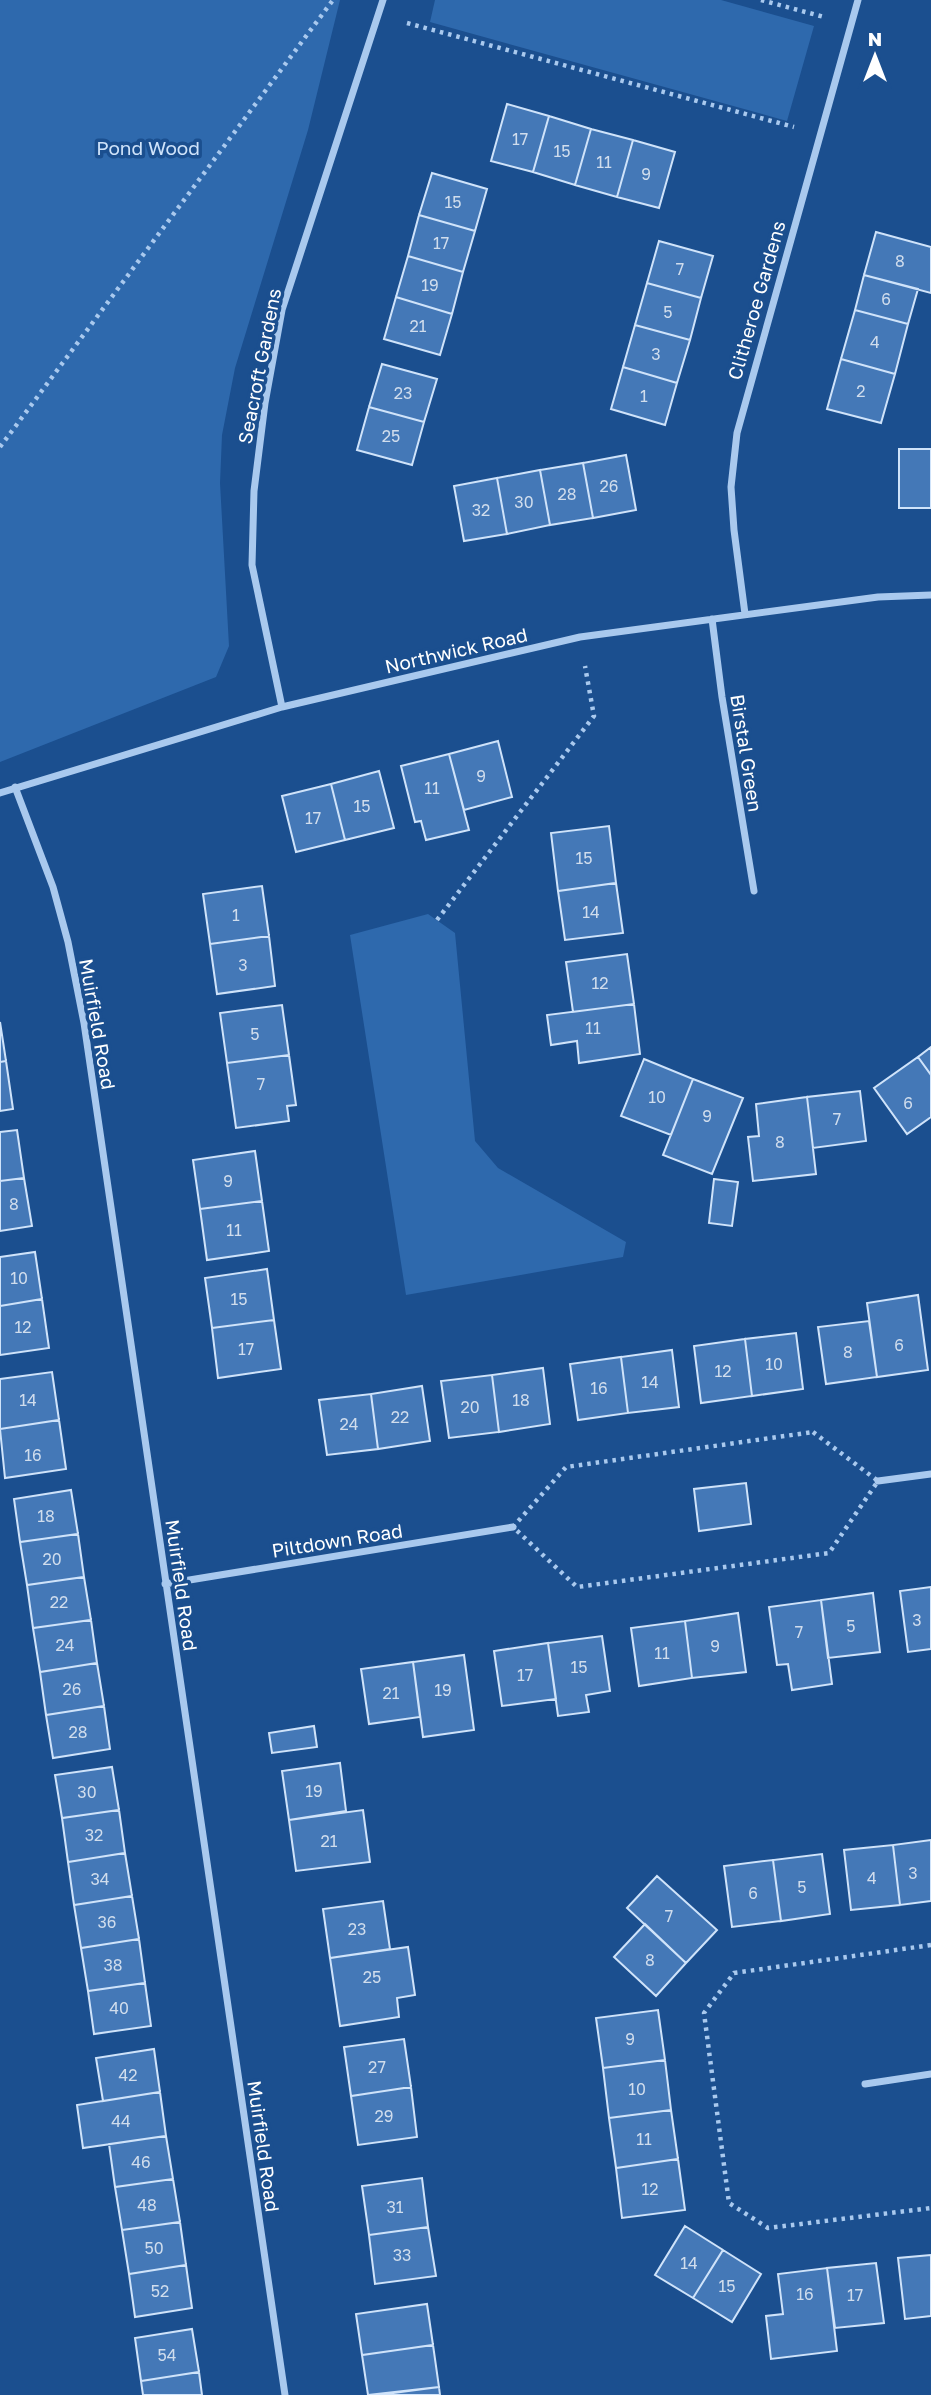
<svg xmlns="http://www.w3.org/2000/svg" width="931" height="2395" font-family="'Golos Text',sans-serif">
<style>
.green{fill:#2e69ad}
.building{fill:#4478b7;stroke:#cfe3fa;stroke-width:2}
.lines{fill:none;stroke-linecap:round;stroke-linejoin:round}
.path{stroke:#a9c9ee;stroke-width:4.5;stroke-dasharray:3.5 5;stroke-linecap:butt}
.minor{stroke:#a9c9ee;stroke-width:7}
.labels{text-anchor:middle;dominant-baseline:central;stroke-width:7;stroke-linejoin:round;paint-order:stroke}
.number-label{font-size:16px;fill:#d0dded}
.park-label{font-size:19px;fill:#cfe3fa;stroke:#1b4f8f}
.street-label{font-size:19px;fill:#fff;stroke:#1b4f8f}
</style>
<rect width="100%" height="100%" fill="#1b4f8f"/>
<!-- green -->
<path class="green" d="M0,0H340L308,130L235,368L222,435L220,483L229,646L216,677L0,762Z
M435,0H721L814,26L787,121L430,22Z
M428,914L455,933L475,1141L498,1168L626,1242L623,1257L406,1295L350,935Z"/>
<!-- building -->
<path class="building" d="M507,104L549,116L533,172L491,161Z
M549,116L591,129L575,185L533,172Z
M591,129L633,140L617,197L575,185Z
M633,140L675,152L659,208L617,197Z
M432,173L487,189L475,231L419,215Z
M419,215L475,231L463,272L408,256Z
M876,232L931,247V293L864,275Z
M659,241L713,256L701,298L647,283Z
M408,256L463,272L452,314L396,297Z
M864,275L918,289L908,324L855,310Z
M647,283L701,298L690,340L635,325Z
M396,297L452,314L440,355L384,339Z
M855,310L908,324L895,374L841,359Z
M635,325L690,340L677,383L623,367Z
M841,359L895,374L881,423L827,409Z
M382,364L437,379L424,422L369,407Z
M623,367L677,383L665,425L611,409Z
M369,407L424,422L412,465L357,450Z
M899,449H931V508H899Z
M626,455L636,510L593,518L583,463Z
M583,463L593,518L550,525L540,470Z
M540,470L550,525L507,534L497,478Z
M497,478L507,534L464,541L454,486Z
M498,741L512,797L464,810L449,754Z
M449,754L469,830L426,840L421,821L415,822L401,766Z
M379,771L394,828L345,840L331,784Z
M331,784L345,840L296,852L282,796Z
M609,826L616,883L558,891L551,833Z
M616,883L623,933L565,940L558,891Z
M262,886L269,936L210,944L203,894Z
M269,936L275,986L217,994L210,944Z
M627,954L634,1004L573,1012L566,962Z
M634,1004L640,1054L579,1063L577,1041L551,1045L547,1015Z
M282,1005L289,1055L227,1063L220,1013Z
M0,1022L6,1061L0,1062Z
M931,1047V1075L918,1057Z
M289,1055L296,1105L287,1106L289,1121L236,1128L227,1063Z
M918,1057L931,1075V1117L907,1134L874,1088Z
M644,1059L693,1079L671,1135L621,1116Z
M6,1061L13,1109L0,1111V1062Z
M693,1079L743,1098L712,1174L663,1155Z
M860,1091L866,1141L813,1148L807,1097Z
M807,1097L816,1174L753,1181L748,1137L759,1136L756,1104Z
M17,1130L24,1178L0,1181V1132Z
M255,1151L262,1201L200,1209L193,1160Z
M24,1178L32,1226L0,1231V1181Z
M714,1179L738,1182L732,1226L709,1223Z
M262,1201L269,1251L207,1260L200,1209Z
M35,1252L42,1299L0,1306V1257Z
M267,1269L274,1320L212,1328L205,1278Z
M918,1295L928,1370L877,1377L867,1303Z
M42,1299L49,1348L0,1355V1306Z
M274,1320L281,1369L218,1378L212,1328Z
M869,1321L877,1377L826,1384L818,1327Z
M796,1333L803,1389L752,1396L745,1339Z
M745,1339L752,1396L701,1403L694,1346Z
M672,1350L679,1407L628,1413L621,1357Z
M621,1357L628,1413L578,1420L570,1364Z
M543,1368L550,1424L499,1432L492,1375Z
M52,1372L59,1420L0,1429V1379Z
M492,1375L499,1432L449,1438L441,1381Z
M422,1386L430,1441L378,1449L371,1394Z
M371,1394L378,1449L327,1455L319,1400Z
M59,1420L66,1469L5,1478L0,1429Z
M746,1483L751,1524L699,1531L694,1489Z
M71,1490L78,1534L20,1542L14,1499Z
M78,1534L84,1577L27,1585L20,1542Z
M84,1577L91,1620L33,1628L27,1585Z
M931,1587V1649L908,1652L900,1591Z
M873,1593L880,1652L828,1658L821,1600Z
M821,1600L832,1684L792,1690L788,1664L777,1665L769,1607Z
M738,1613L746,1672L692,1678L685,1621Z
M91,1620L97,1663L40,1672L33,1628Z
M685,1621L692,1678L639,1686L631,1628Z
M602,1636L610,1691L586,1695L589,1712L558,1716L548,1643Z
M548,1643L556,1699L502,1706L494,1651Z
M464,1655L474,1730L423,1737L413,1662Z
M413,1662L420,1717L369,1724L361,1669Z
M97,1663L104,1706L46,1715L40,1672Z
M104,1706L110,1749L53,1758L46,1715Z
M314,1726L317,1747L272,1753L269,1733Z
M340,1763L346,1811L289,1820L282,1771Z
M112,1767L119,1810L62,1818L55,1775Z
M119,1810L125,1853L68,1862L62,1818Z
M363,1810L370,1862L296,1871L289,1820Z
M931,1840V1901L900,1905L893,1845Z
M893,1845L900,1905L851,1910L844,1850Z
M125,1853L132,1896L74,1905L68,1862Z
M822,1854L830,1914L781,1921L773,1860Z
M773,1860L781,1921L732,1927L724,1866Z
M657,1876L717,1930L686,1963L627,1908Z
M132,1896L139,1939L81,1948L74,1905Z
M383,1901L390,1949L330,1958L323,1909Z
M645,1924L686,1963L656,1996L614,1957Z
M139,1939L145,1983L88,1991L81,1948Z
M408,1947L415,1995L397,1998L399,2017L340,2026L330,1958Z
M145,1983L151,2026L94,2034L88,1991Z
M658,2010L665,2060L603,2068L596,2018Z
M404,2039L411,2087L351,2096L344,2047Z
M154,2049L160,2092L103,2101L96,2058Z
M665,2060L671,2110L609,2118L603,2068Z
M411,2087L417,2137L358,2145L351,2096Z
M160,2092L166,2136L83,2148L77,2105Z
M671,2110L678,2159L616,2168L609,2118Z
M166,2136L173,2179L115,2187L109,2144Z
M678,2159L685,2210L622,2218L616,2168Z
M422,2178L428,2227L369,2235L362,2186Z
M173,2179L180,2222L122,2230L115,2187Z
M180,2222L186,2265L129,2274L122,2230Z
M685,2226L723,2250L693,2298L655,2275Z
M428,2227L436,2276L375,2284L369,2235Z
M723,2250L761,2274L732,2322L693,2298Z
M931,2255V2316L905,2319L898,2258Z
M876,2263L884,2323L835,2328L827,2268Z
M186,2265L192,2308L135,2317L129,2274Z
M827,2268L837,2351L771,2359L766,2316L783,2314L778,2274Z
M427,2304L433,2345L362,2355L356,2314Z
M192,2329L199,2372L141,2381L135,2338Z
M433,2345L439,2387L368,2395L362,2355Z
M199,2372L202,2395H143L141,2381Z
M439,2387L440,2395H378Z"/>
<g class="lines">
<!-- path -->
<path class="path" d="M761,0L824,17
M407,23L794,127
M0,447L333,0
M437,920L594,716L585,666
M813,1432L878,1481L829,1553L577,1587L513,1527L566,1467Z
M931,1945L734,1973L704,2013L729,2203L768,2228L931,2208"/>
<!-- minor -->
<path class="minor" d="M745,614L734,530L731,487L737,433L858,0
M712,619L722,697L754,891
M282,707L252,565L254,491L265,403L282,310L383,0
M15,787L53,887L68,942L84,1023L285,2395
M0,793L282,707L580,637L878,597L931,595
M878,1481L931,1474
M165,1584L513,1527
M865,2084L931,2074"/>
</g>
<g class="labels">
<!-- number labels -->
<g class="number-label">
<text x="520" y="139">17</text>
<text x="562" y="151">15</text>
<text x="604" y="162">11</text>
<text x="646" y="174">9</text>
<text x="453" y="202">15</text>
<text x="441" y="243">17</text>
<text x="900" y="261">8</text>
<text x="680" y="269">7</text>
<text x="430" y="285">19</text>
<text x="886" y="299">6</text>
<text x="668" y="312">5</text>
<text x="418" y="326">21</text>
<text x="875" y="342">4</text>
<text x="656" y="354">3</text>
<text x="861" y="391">2</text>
<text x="403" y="393">23</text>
<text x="644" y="396">1</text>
<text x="391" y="436">25</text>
<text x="609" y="486">26</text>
<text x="567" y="494">28</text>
<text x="524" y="502">30</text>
<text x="481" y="510">32</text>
<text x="481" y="776">9</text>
<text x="432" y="788">11</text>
<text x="362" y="806">15</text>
<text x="313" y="818">17</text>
<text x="584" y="858">15</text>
<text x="591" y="912">14</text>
<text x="236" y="915">1</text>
<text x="243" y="965">3</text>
<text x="600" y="983">12</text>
<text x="593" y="1028">11</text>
<text x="255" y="1034">5</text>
<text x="261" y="1084">7</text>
<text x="657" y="1097">10</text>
<text x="908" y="1103">6</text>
<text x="707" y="1116">9</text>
<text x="837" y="1119">7</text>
<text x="780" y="1142">8</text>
<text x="228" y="1181">9</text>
<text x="14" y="1204">8</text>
<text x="234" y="1230">11</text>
<text x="19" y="1278">10</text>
<text x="239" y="1299">15</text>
<text x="23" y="1327">12</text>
<text x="899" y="1345">6</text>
<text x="246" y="1349">17</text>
<text x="848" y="1352">8</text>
<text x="774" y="1364">10</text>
<text x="723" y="1371">12</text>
<text x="650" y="1382">14</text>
<text x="599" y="1388">16</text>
<text x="28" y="1400">14</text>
<text x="521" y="1400">18</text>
<text x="470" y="1407">20</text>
<text x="400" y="1417">22</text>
<text x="349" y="1424">24</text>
<text x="33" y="1455">16</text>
<text x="46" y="1516">18</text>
<text x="52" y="1559">20</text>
<text x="59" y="1602">22</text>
<text x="917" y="1620">3</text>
<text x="851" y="1626">5</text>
<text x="799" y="1632">7</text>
<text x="65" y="1645">24</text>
<text x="715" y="1646">9</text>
<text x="662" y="1653">11</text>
<text x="579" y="1667">15</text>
<text x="525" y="1675">17</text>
<text x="72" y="1689">26</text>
<text x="443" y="1690">19</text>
<text x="391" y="1693">21</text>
<text x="78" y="1732">28</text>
<text x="314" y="1791">19</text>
<text x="87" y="1792">30</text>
<text x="94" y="1835">32</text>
<text x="329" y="1841">21</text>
<text x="913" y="1873">3</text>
<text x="872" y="1878">4</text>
<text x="100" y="1879">34</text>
<text x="802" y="1887">5</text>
<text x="753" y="1893">6</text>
<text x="669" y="1916">7</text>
<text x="107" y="1922">36</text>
<text x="357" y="1929">23</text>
<text x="650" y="1960">8</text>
<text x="113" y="1965">38</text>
<text x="372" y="1977">25</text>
<text x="119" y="2008">40</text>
<text x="630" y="2039">9</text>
<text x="377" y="2067">27</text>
<text x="128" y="2075">42</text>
<text x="637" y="2089">10</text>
<text x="384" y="2116">29</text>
<text x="121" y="2121">44</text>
<text x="644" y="2139">11</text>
<text x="141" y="2162">46</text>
<text x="650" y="2189">12</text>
<text x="147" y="2205">48</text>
<text x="395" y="2207">31</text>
<text x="154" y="2248">50</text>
<text x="402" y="2255">33</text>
<text x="689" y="2263">14</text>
<text x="727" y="2286">15</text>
<text x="160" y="2291">52</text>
<text x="805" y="2294">16</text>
<text x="855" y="2295">17</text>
<text x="167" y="2355">54</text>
</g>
<!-- park labels -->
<g class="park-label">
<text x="148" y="147">Pond Wood</text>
</g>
<!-- street labels -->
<g class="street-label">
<text transform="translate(756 300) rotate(-74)">Clitheroe Gardens</text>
<text transform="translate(259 366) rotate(-79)">Seacroft Gardens</text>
<text transform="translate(456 650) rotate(-13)">Northwick Road</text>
<text transform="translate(747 753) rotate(81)">Birstal Green</text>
<text transform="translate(98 1024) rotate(80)">Muirfield Road</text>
<text transform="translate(337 1540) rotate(-9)">Piltdown Road</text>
<text transform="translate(182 1585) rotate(82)">Muirfield Road</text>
<text transform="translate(264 2146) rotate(82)">Muirfield Road</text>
</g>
</g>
<!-- north arrow -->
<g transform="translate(875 56)" stroke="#1b4f8f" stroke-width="5" paint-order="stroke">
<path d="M0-5L12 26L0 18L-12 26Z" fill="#ffffff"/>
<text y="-10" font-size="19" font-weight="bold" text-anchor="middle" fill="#ffffff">N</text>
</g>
</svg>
